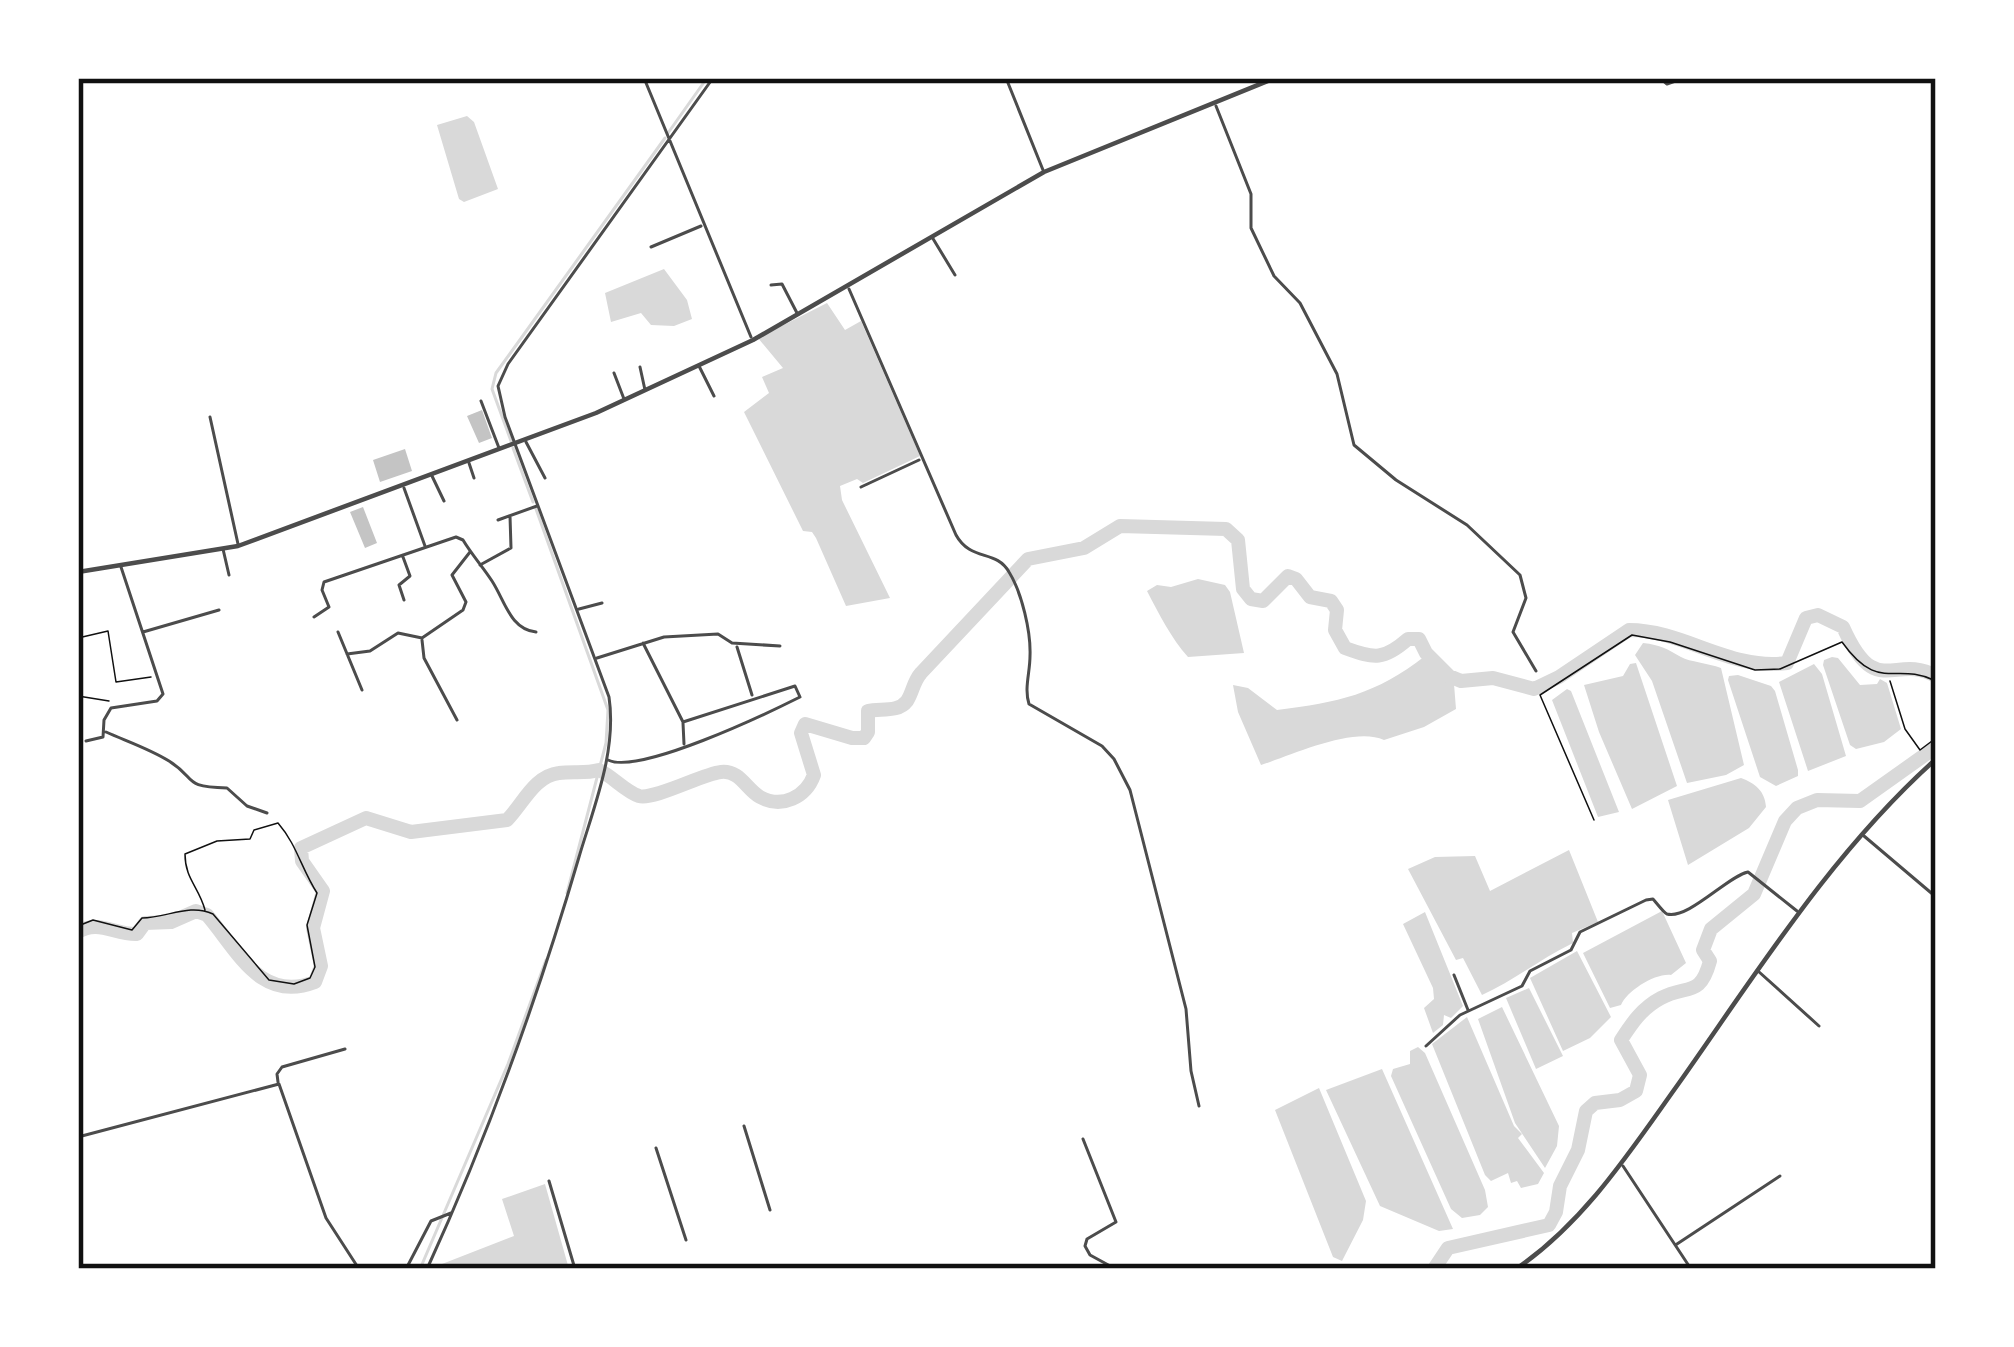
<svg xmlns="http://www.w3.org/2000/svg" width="2014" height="1347" font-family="'Zilla Slab',serif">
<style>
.water{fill:#d9d9d9}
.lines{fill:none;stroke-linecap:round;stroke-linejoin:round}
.stream{stroke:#d9d9d9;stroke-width:3}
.river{stroke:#d9d9d9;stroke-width:14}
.building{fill:#c4c4c4}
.path{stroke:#111;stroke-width:1.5}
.minor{stroke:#4c4c4c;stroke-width:3}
.tertiary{stroke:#4c4c4c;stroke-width:4.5}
.neatline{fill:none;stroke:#111;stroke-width:4.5}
</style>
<rect width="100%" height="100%" fill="#fff"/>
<!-- water -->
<path class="water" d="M467,116L474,122L498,189L464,202L459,199L437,125Z
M664,269L687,300L692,319L674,326L651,325L641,313L611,322L605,293Z
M827,303L845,330L861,321L920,456L863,483L857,479L840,486L842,500L890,598L846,606L816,538L812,532L803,531L744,412L769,393L762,377L783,368L758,338Z
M1198,579L1225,585L1230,592L1244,653L1188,657C1171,638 1159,614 1147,591L1157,585L1171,587Z
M1643,643C1661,645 1667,649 1681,657C1690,662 1708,663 1721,668L1744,765L1726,775L1687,783L1652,681L1635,655Z
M1425,656L1454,684L1456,709L1424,727L1384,740C1354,726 1292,755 1261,765L1238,712L1233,685L1248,688L1277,710C1339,702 1375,695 1425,656Z
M1832,657L1838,658L1860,685L1877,684L1880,679L1887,683L1901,729L1884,742L1856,749L1850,745L1823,665L1824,660Z
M1636,663L1677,786L1632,809L1599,732L1584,685L1623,676L1630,664Z
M1814,664L1822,674L1846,756L1808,771L1779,682Z
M1738,675L1771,686L1775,691L1798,770V776L1776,786L1760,777L1728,680L1729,676Z
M1567,689L1571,691L1619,812L1598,817L1552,700Z
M1741,778C1755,783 1765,791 1766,807L1749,828L1688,865L1668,800Z
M1569,850L1598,922L1572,933L1573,943C1540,959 1515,980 1482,995L1463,958L1456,960L1408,869L1435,857L1475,856L1490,891Z
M1662,911L1686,963L1671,975C1655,973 1627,991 1621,1005L1610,1008L1583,953Z
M1425,912L1463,1006L1451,1018L1444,1015L1443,1025L1433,1033L1424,1008L1434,999L1433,988L1403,924Z
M1577,951L1611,1017L1590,1038L1563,1051L1530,978Z
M1529,988L1563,1056L1536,1069L1506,998Z
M1502,1007L1559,1126L1557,1146L1545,1168L1515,1123L1478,1019Z
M1467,1017L1514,1126L1522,1134L1518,1138L1544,1173L1538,1184L1521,1188L1517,1181L1511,1183L1508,1173L1491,1181L1485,1175L1432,1044Z
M1418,1047L1425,1053L1485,1190L1488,1207L1480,1215L1462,1218L1451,1209L1391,1076L1393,1069L1410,1064V1051Z
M1382,1069L1453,1229L1439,1231L1380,1206L1326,1090Z
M1319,1088L1366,1201L1363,1220L1342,1261L1333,1257L1275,1110Z
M545,1184L569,1269H439L442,1264L514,1236L502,1199Z"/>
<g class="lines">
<!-- stream -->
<path class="stream" d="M668,133L707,78
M511,441L492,389L496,373L665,138
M513,448L533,502
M536,509L608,710L606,743L567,893
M1936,589V607
M420,1269L508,1064L546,960"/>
<!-- river -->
<path class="river" d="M78,932C98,919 115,935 137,934L145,923L171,922L196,911L207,915C238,951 260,1003 315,982L321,966L313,928L323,891L302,861L301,848L366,818L411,832L507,820C523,804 534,776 559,773C573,771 585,774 599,770C612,776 626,792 639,796C655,800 702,774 721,772C740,770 746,789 760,797C782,809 806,797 814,775L801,733L805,724L852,738H864L868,732V711C880,708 898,713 907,701C913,692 913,682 921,673L1028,559L1084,548L1120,526L1226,529L1238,540L1243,589L1251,599L1263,601L1288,576L1296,579L1310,597L1331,601L1337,610L1335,630L1345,648C1375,659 1384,660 1408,639H1419L1426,653L1449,676L1461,681L1493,678L1534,689L1559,677L1629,630C1684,630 1730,671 1787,663L1806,618L1818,615L1843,627C1876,701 1894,653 1936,676
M1434,1269L1448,1248L1549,1225L1556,1212L1560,1186L1578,1150L1586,1111L1595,1103L1620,1100L1636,1091L1640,1075L1621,1040C1632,1023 1642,1008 1661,998C1688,984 1700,998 1710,961L1703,950L1711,929L1754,894L1785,821L1797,808L1817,800L1860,801L1936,747"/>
</g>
<!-- building -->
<path class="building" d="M482,410L492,438L479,443L467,416Z
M405,449L412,471L380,482L373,460Z
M363,507L377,543L365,548L350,512Z"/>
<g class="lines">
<!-- path -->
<path class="path" d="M78,638L108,631L116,682L151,677
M1890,681L1905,729L1920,750L1936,738
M78,696L109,701
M1594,820L1540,695L1632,635L1670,642L1755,670L1780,669L1842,642C1879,694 1895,661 1936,681
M78,926L93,920L132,930L142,918C167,918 189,903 213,914L269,980L294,984L310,978L315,967L307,925L317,893C301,868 297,845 278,823L254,830L250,839L217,841L185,854C185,879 199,887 205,910"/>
<!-- minor -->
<path class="minor" d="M644,78L751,337
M1006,78L1043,170
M1660,78L1667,84L1684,78
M1216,106L1251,194V228L1274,276L1300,303L1337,374L1354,445L1396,480L1467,525L1520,575L1526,598L1513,632L1536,671
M932,237L955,275
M651,247L701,226
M771,285L782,284L797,313
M849,289L956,535C971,562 996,549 1009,572C1022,593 1031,632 1030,656C1030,673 1024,688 1029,704L1102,746L1114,759L1130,790L1186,1009L1191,1071L1199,1106
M699,366L714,396
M640,367L645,390
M614,373L624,399
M481,401L499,448
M210,417L238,544
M526,442L545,478
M469,463L474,478
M432,476L444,501
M861,487L919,460
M404,488L425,546
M498,520L537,506
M223,549L229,575
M403,557L410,576L399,585L404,600
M480,565L511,548L510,516
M78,604L79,572
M579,609L602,603
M314,617L329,607L322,590L324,582L456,537L463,540C472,555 483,567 492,581C505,601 510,629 536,632
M143,632L219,610
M338,632L362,690
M422,640L424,658L457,720
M737,647L752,695
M347,654L370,651L398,633L422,638L463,610L466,602L452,575L470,552
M597,658L664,637L718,634L732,643L780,646
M683,723L684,744
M106,732C126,741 150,749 169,761C198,779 181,787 227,788L247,806L267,813
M86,741L103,737L104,720L111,708L157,701L163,694L121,567
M608,760C639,775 766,714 800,697L795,686L683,722L643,643
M1864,836L1936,897
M1758,971L1819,1026
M1454,975L1468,1010
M1426,1046L1460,1015L1522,986L1530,971L1571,950L1580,932L1646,900L1653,899C1655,901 1664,913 1667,914C1688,920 1728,876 1748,872L1797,911
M278,1082L277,1074L282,1067L345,1049
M744,1126L770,1210
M78,1137L279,1084L326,1218L359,1269
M1083,1139L1116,1222L1087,1239L1085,1246L1090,1255L1112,1267
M656,1148L686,1240
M1623,1166L1691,1269
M549,1181L575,1269
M1677,1244L1780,1176
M406,1269L431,1221L451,1213
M427,1269C488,1136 538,997 579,857C594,806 617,751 609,697L505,417L498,386L508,364L713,78"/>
<!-- tertiary -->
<path class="tertiary" d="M78,572L238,546L596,413L753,340L1044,172L1275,78
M1516,1269C1585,1222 1631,1150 1679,1083C1758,971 1833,851 1936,759"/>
</g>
<!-- border -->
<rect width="2014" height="1347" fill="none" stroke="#ffffff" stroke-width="162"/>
<rect x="81" y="81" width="1852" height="1185" class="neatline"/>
</svg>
